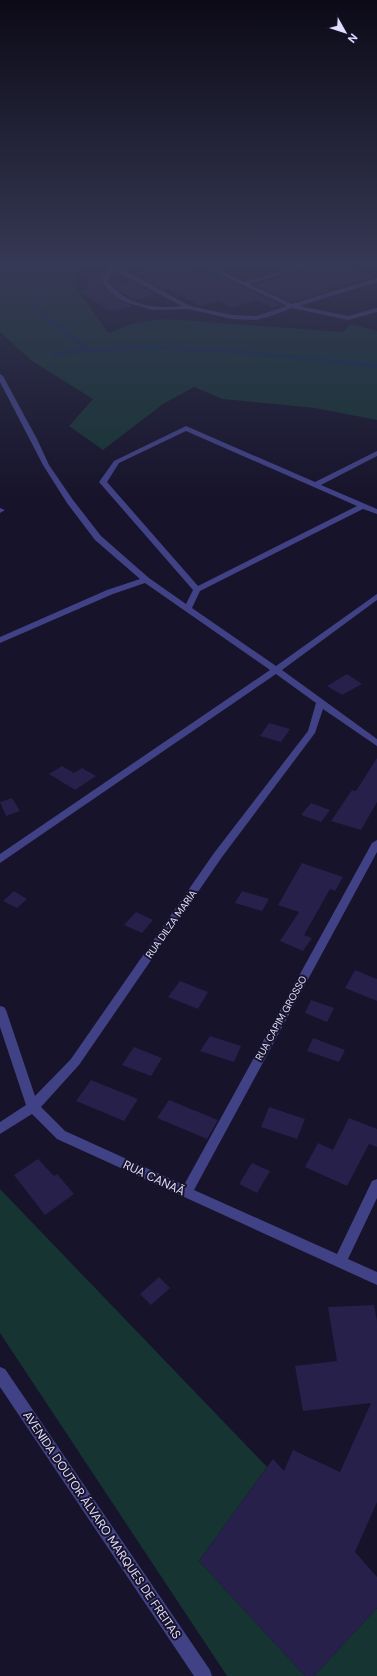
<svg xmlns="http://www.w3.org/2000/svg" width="377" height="1676" font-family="'DM Sans',sans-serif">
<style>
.green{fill:#163432}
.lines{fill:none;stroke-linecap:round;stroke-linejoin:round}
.stream{stroke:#132b4e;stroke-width:3.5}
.building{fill:#27204a}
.minor{fill:#414186;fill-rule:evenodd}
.labels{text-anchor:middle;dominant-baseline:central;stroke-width:4;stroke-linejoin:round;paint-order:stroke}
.street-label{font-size:10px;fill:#e1defd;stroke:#16132a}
.near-street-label{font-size:12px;fill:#e1defd;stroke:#16132a}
</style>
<rect width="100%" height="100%" fill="#16132a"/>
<!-- green -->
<path class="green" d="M0,265H76L74,284L108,333L135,323L166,319L343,332L351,324L377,331V420L315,408L223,399L194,387L163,404L103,450L69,426L93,399L32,361L0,332Z
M0,1189L267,1467L199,1561L305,1676H227L0,1333Z
M377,1608V1676H314Z"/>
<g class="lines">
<!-- stream -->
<path class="stream" d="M34,265C33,270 30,275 30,280C26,313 67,333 89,350
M54,354L89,350L149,347L241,352L377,366"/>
</g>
<!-- building -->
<path class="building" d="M134,265H191V270L213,281L224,278L281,305L273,308L256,300L233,308L218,301L201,306L169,290L165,291L142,278L152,276Z
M323,265H346L371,277L326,289L329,291L291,302L255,285Z
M102,276L100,280L104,286L103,290L106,289L116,299L132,306L112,311L103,307L79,291L88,288V277Z
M132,281L155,294L134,300L115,287Z
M347,674L362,684L342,695L327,686Z
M269,723L290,729L281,742L260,736Z
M377,758V802L361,830L331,821L352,790L356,791Z
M62,766L74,773L82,768L96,776L75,790L49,774Z
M12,798L20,811L6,816L0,802Z
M311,803L330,810L321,822L301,815Z
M302,863L343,877L335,891L330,889L304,935L312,938L303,951L280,941L299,912L278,905Z
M14,891L27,899L17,908L3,901Z
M242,891L269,899L262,911L235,903Z
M136,912L153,920L142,933L124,925Z
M355,970L377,979V1001L345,988Z
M180,981L208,992L198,1009L168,997Z
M311,1000L334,1008L327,1022L305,1013Z
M210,1036L241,1046L234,1062L200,1051Z
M313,1038L345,1050L339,1062L307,1051Z
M134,1047L162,1058L151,1076L122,1065Z
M91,1080L138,1099L124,1121L76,1101Z
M169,1100L218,1120L207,1139L157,1118Z
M269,1107L305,1119L297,1139L261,1127Z
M349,1118L377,1129V1147L369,1144L347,1186L305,1167L318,1143L333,1150Z
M38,1159L54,1176L57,1174L74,1194L45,1215L14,1175Z
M252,1163L270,1171L257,1193L239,1184Z
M159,1277L170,1288L151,1305L140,1294Z
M374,1305L377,1321V1502L355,1552L377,1577V1608L314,1676H305L199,1561L273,1459L284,1471L293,1450L340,1472L371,1403L303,1411L295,1366L337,1361L328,1307Z"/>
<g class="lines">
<!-- minor -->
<path class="minor" d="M106,265L116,266L190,306L232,315L256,316L287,306L200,265H207L244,282L302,265H310L249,284L292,304L377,278V282L299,306L348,316L377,308V312L348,320L292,308L268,317L256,320L232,319L188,309L153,310L128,303L117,298L109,291L101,280L110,268ZM114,270L182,306C154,310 124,304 107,280Z
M0,374L3,376L37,439L49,465L73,500L101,536L149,578L186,604L193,590L99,482L114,461L186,426L315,482L377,451V456L321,485L377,509V514L363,509L200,591L192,608L276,666L377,594V600L282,670L377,739V746L323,709L315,733L222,857L79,1065L41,1107L65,1131L184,1185L372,843L377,840V852L194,1190L337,1254L372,1181L377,1179V1198L348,1259L377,1272V1285L57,1139L32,1114L0,1134V1122L26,1105L0,1027V1006L4,1007L6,1010L35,1096L71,1059L214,853L308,731L316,703L276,674L0,863V854L270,670L145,583L113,594L0,643V637L107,590L140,579L95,540L67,503L43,465L0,382ZM186,431L357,506L198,586L107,482L119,463Z
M0,508L5,510L0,513Z
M0,1367L5,1369L210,1670L212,1676H194L0,1387Z"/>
</g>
<!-- sky -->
<linearGradient id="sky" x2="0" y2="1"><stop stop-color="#0c0a17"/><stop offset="0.53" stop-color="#363955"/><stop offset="1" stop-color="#363955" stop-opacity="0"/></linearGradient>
<rect width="377" height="499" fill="url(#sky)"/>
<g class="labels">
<!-- street labels -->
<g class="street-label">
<text transform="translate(171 924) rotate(-55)">RUA DILZA MARIA</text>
<text transform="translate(281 1018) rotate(-61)">RUA CAPIM GROSSO</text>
</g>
<!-- near-street labels -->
<g class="near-street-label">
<text transform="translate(154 1178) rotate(25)">RUA CANAÃ</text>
<text transform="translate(102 1525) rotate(56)">AVENIDA DOUTOR ÁLVARO MARQUES DE FREITAS</text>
</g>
</g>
<!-- north arrow -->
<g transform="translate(345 32) rotate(129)" stroke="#16132a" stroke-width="3" paint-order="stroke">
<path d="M0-3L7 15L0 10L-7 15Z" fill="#e1defd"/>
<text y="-6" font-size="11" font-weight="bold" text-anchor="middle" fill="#e1defd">N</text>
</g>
</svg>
